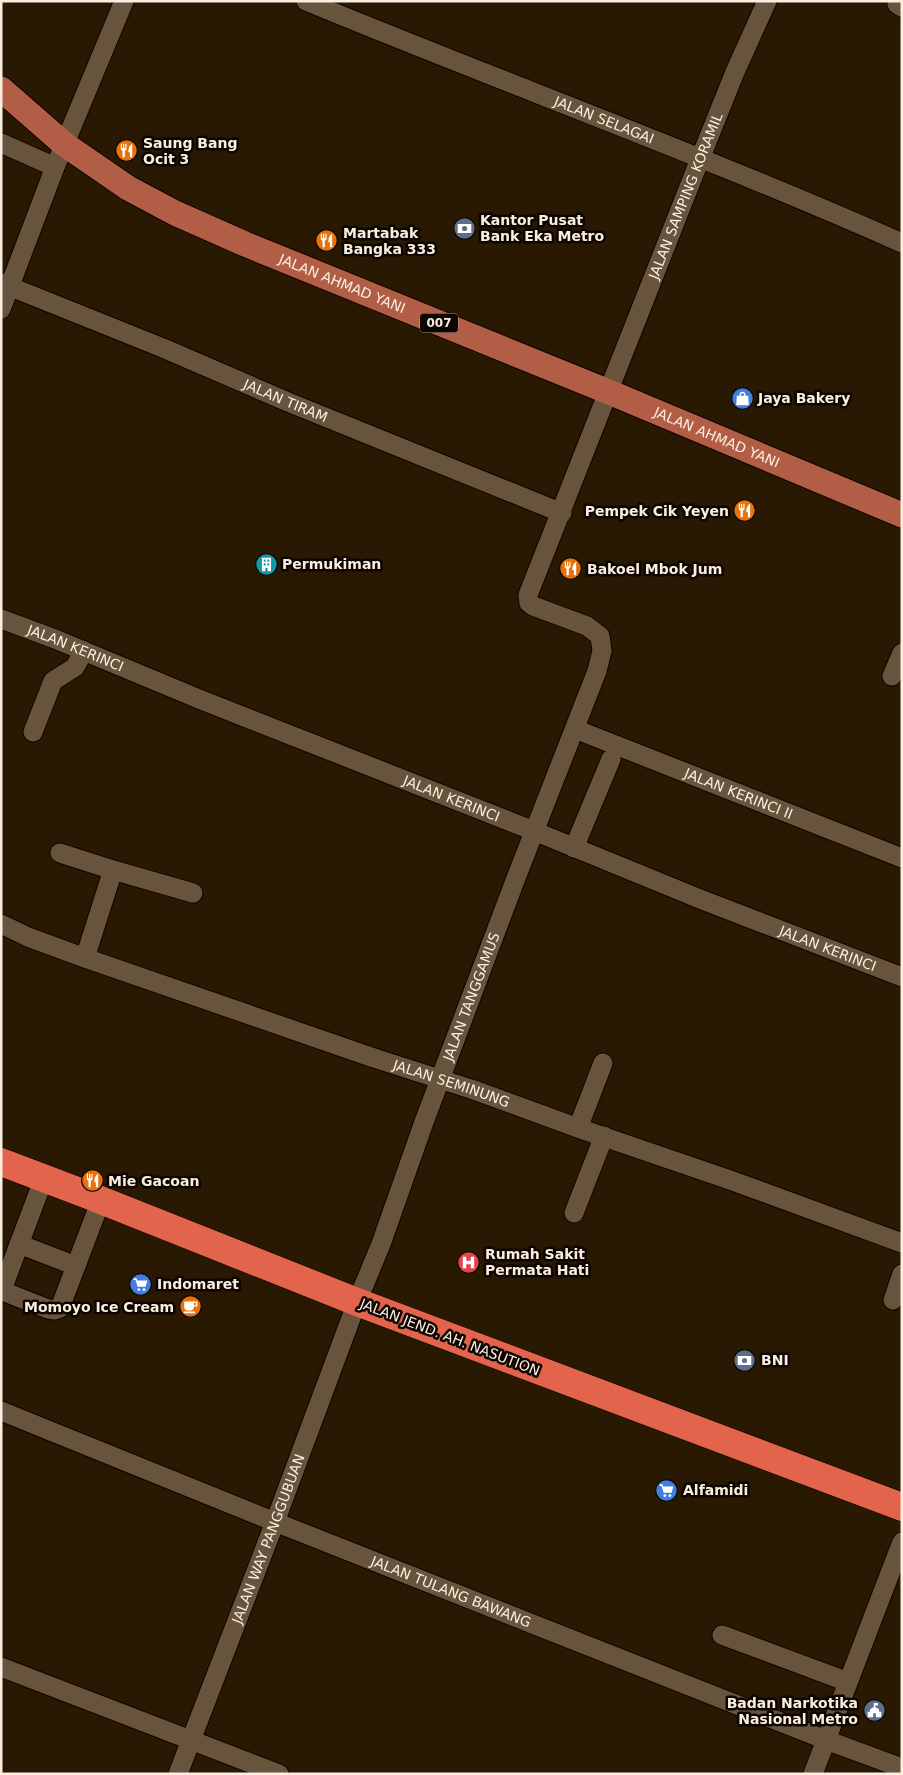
<svg xmlns="http://www.w3.org/2000/svg" width="903" height="1775" font-family="'DejaVu Sans',sans-serif">
<style>
.lines{fill:none;stroke-linecap:round;stroke-linejoin:round}
.minor-casing{stroke:#110300;stroke-width:21}
.major-casing{stroke:#110300;stroke-width:27}
.highway-casing{stroke:#110300;stroke-width:29}
.minor{stroke:#68543c;stroke-width:19}
.major{stroke:#b25e46;stroke-width:25}
.highway{stroke:#e3644c;stroke-width:28}
.labels{text-anchor:middle;dominant-baseline:central;stroke-width:5;stroke-linejoin:round;paint-order:stroke}
.shield{fill:#0c0501;stroke:#b3a89d;stroke-width:1}
.shield-label{font-size:12px;font-weight:bold;fill:#faeee0}
.street-label{font-size:14px;fill:#faeee0;stroke:#0c0501}
.poi-label{font-size:14px;font-weight:bold;fill:#faeee0;stroke:#0c0501;text-anchor:start}
</style>
<rect width="100%" height="100%" fill="#291802"/>
<g class="lines">
<defs>
<g id="minor">
<path id="s1" d="M306,1C504,83 706,156 902,243"/>
<path d="M897,4L902,7"/>
<path d="M1,143L55,167"/>
<path id="s2" d="M1,283L163,348L288,402L562,513"/>
<path d="M1,309L55,167L124,1"/>
<path id="s3" d="M1,619L55,639L199,699L534,831L700,899L902,977"/>
<path d="M892,676L902,653"/>
<path id="s4" d="M575,729L902,858"/>
<path d="M33,732L53,681L75,667L84,651"/>
<path d="M574,848L611,759"/>
<path d="M60,853L113,870L193,893"/>
<path id="s5" d="M1,924L28,937L85,958L374,1058L474,1090L578,1128L730,1180L902,1243"/>
<path d="M85,958L113,870"/>
<path d="M578,1128L603,1063"/>
<path d="M44,1178L3,1287L5,1292L48,1309L55,1310L60,1308L101,1200"/>
<path d="M574,1213L604,1136"/>
<path d="M19,1244L76,1266"/>
<path d="M893,1300L902,1274"/>
<path id="s6" d="M1,1411L275,1522L826,1740L902,1768"/>
<path d="M722,1635L848,1682"/>
<path d="M1,1667L279,1774"/>
<path id="s7" d="M178,1774L275,1522L357,1302L381,1244L424,1122L516,878L597,671L602,651L600,636L587,626L533,606L529,603L528,595L700,159L735,72L767,1"/>
<path d="M813,1774L902,1542"/>
</g>
<g id="major">
<path id="s8" d="M1,89L64,144L128,188L175,213L245,244L609,392L902,515"/>
</g>
<path id="highway" d="M1,1162L88,1195L357,1302L902,1507"/>
</defs>
<!-- minor casing -->
<use href="#minor" class="minor-casing"/>
<!-- major casing -->
<use href="#major" class="major-casing"/>
<!-- highway casing -->
<use href="#highway" class="highway-casing"/>
<!-- minor -->
<use href="#minor" class="minor"/>
<!-- major -->
<use href="#major" class="major"/>
<!-- highway -->
<use href="#highway" class="highway"/>
</g>
<!-- icons -->
<defs>
<symbol id="restaurant-disc" viewBox="-11 -11 22 22"><circle r="9.5" fill="#e8710a" stroke="#0c0501"/><path d="M-5-6h1v4h1v-4h1v4h1v-4h1v5L-1.5 .5V6h-2V.5L-5-1ZM5-6V6H3V1.5H1.5Q1.5-4 5-6Z" fill="#fff"/></symbol>
<symbol id="bank-disc" viewBox="-11 -11 22 22"><circle r="9.5" fill="#5c6f8a" stroke="#0c0501"/><path d="M-6-4H6V4H-6ZM0-2.3a2.3 2.3 0 1 0 0 4.6a2.3 2.3 0 1 0 0-4.6Z" fill="#fff"/></symbol>
<symbol id="shop-disc" viewBox="-11 -11 22 22"><circle r="9.5" fill="#3f7fe0" stroke="#0c0501"/><path d="M-5-2.5h2.3a2.7 3.5 0 0 1 5.4 0H5L5.5 6h-11ZM-1.5-2.5h3a1.5 2.3 0 0 0-3 0Z" fill="#fff"/></symbol>
<symbol id="building-disc" viewBox="-11 -11 22 22"><circle r="9.5" fill="#0f9aa8" stroke="#0c0501"/><path d="M-4-6H4V6H1V3H-1V6H-4ZM-2.5-4.3h1.7v1.8h-1.7ZM.8-4.3h1.7v1.8H.8ZM-2.5-1h1.7V.8h-1.7ZM.8-1h1.7V.8H.8Z" fill="#fff"/></symbol>
<symbol id="hospital-disc" viewBox="-11 -11 22 22"><circle r="9.5" fill="#e0444e" stroke="#0c0501"/><path d="M-5-5h3v3.5h4V-5h3V5h-3V1.5h-4V5h-3Z" fill="#fff"/></symbol>
<symbol id="supermarket-disc" viewBox="-11 -11 22 22"><circle r="9.5" fill="#3f7fe0" stroke="#0c0501"/><path d="M-6-5.5h2.5l.6 2H6L4.5 2H-2.5L-4.4-4H-6ZM-1.5 3.2a1.3 1.3 0 1 0 .1 0ZM3 3.2a1.3 1.3 0 1 0 .1 0Z" fill="#fff"/></symbol>
<symbol id="cafe-disc" viewBox="-11 -11 22 22"><circle r="9.5" fill="#e8710a" stroke="#0c0501"/><path d="M-5.5-4.5H6V0H3Q3 3.5 0 3.5H-2.5Q-5.5 3.5-5.5 0ZM3-3.2v2h1.7v-2ZM-6 4.5H4V6H-6Z" fill="#fff"/></symbol>
<symbol id="civic-disc" viewBox="-11 -11 22 22"><circle r="9.5" fill="#5c6f8a" stroke="#0c0501"/><path d="M-.6-6.5H3V-4.5H.6V-3L4-1V1h2V6H-6V1h2V-1L-.6-3ZM-1.2 2.5V6h2.4V2.5Z" fill="#fff"/></symbol>
</defs>
<g fill-rule="evenodd">
<use href="#restaurant-disc" x="114" y="138" width="25" height="25"/>
<use href="#bank-disc" x="452" y="216" width="25" height="25"/>
<use href="#restaurant-disc" x="314" y="228" width="25" height="25"/>
<use href="#shop-disc" x="730" y="386" width="25" height="25"/>
<use href="#restaurant-disc" x="732" y="498" width="25" height="25"/>
<use href="#building-disc" x="254" y="552" width="25" height="25"/>
<use href="#restaurant-disc" x="558" y="556" width="25" height="25"/>
<use href="#restaurant-disc" x="80" y="1168" width="25" height="25"/>
<use href="#hospital-disc" x="456" y="1250" width="25" height="25"/>
<use href="#supermarket-disc" x="128" y="1272" width="25" height="25"/>
<use href="#cafe-disc" x="178" y="1294" width="25" height="25"/>
<use href="#bank-disc" x="732" y="1348" width="25" height="25"/>
<use href="#supermarket-disc" x="654" y="1478" width="25" height="25"/>
<use href="#civic-disc" x="862" y="1698" width="25" height="25"/>
</g>
<g class="labels">
<!-- shield labels -->
<rect class="shield" x="420" y="313.5" width="38" height="19" rx="4"/>
<g class="shield-label">
<text x="439" y="323">007</text>
</g>
<!-- street labels -->
<g class="street-label">
<text stroke="none"><textPath href="#s1" startOffset="321">JALAN SELAGAI</textPath></text>
<text stroke="none"><textPath href="#s7" startOffset="1732">JALAN SAMPING KORAMIL</textPath></text>
<text stroke="none"><textPath href="#s8" startOffset="396">JALAN AHMAD YANI</textPath></text>
<text stroke="none"><textPath href="#s2" startOffset="308">JALAN TIRAM</textPath></text>
<text stroke="none"><textPath href="#s8" startOffset="801">JALAN AHMAD YANI</textPath></text>
<text stroke="none"><textPath href="#s3" startOffset="80">JALAN KERINCI</textPath></text>
<text stroke="none"><textPath href="#s4" startOffset="176">JALAN KERINCI II</textPath></text>
<text stroke="none"><textPath href="#s3" startOffset="485">JALAN KERINCI</textPath></text>
<text stroke="none"><textPath href="#s3" startOffset="890">JALAN KERINCI</textPath></text>
<text stroke="none"><textPath href="#s7" startOffset="831">JALAN TANGGAMUS</textPath></text>
<text stroke="none"><textPath href="#s5" startOffset="478">JALAN SEMINUNG</textPath></text>
<text transform="translate(450 1337) rotate(21)">JALAN JEND. AH. NASUTION</text>
<text stroke="none"><textPath href="#s7" startOffset="252">JALAN WAY PANGGUBUAN</textPath></text>
<text stroke="none"><textPath href="#s6" startOffset="485">JALAN TULANG BAWANG</textPath></text>
</g>
<!-- poi labels -->
<g class="poi-label">
<text x="143" y="143">Saung Bang<tspan x="143" dy="16">Ocit 3</tspan></text>
<text x="480" y="220">Kantor Pusat<tspan x="480" dy="16">Bank Eka Metro</tspan></text>
<text x="343" y="233">Martabak<tspan x="343" dy="16">Bangka 333</tspan></text>
<text x="758" y="398">Jaya Bakery</text>
<text x="729" y="511" text-anchor="end">Pempek Cik Yeyen</text>
<text x="282" y="564">Permukiman</text>
<text x="587" y="569">Bakoel Mbok Jum</text>
<text x="108" y="1181">Mie Gacoan</text>
<text x="485" y="1254">Rumah Sakit<tspan x="485" dy="16">Permata Hati</tspan></text>
<text x="157" y="1284">Indomaret</text>
<text x="174" y="1307" text-anchor="end">Momoyo Ice Cream</text>
<text x="761" y="1360">BNI</text>
<text x="683" y="1490">Alfamidi</text>
<text x="858" y="1703" text-anchor="end">Badan Narkotika<tspan x="858" dy="16">Nasional Metro</tspan></text>
</g>
</g>
<!-- border -->
<rect width="903" height="1775" fill="none" stroke="#faeee0" stroke-width="5"/>
</svg>
